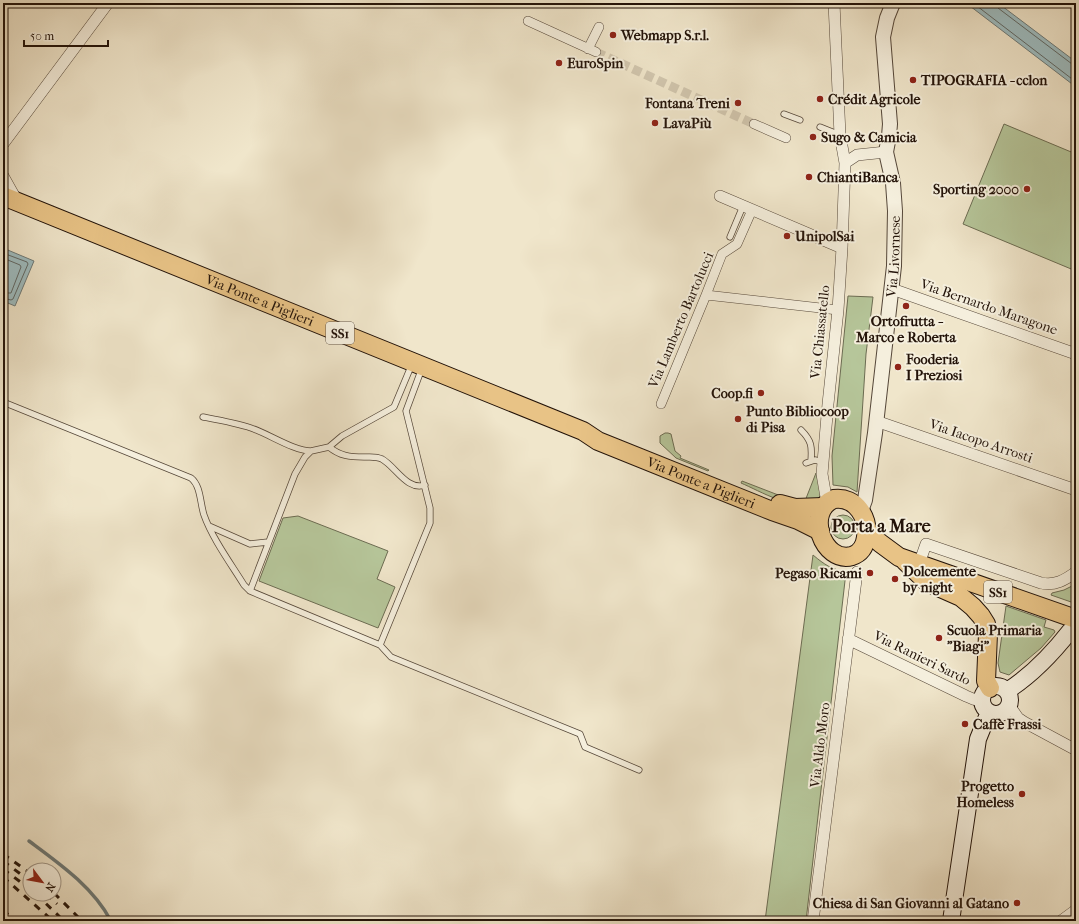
<svg xmlns="http://www.w3.org/2000/svg" width="1079" height="924" font-family="'IM FELL French Canon',serif">
<style>
.green{fill:#b6c69a;stroke:#6c6c52}
.water{fill:#9ebdc1;stroke:#6d7977}
.lines{fill:none;stroke-linecap:round;stroke-linejoin:round}
.shore{stroke:#606865;stroke-width:1}
.stream{stroke:#6d7977;stroke-width:3.5}
.pedestrian-tunnel{stroke:#d1c6ae;stroke-width:9;stroke-dasharray:9 4.5;stroke-linecap:butt}
.service-casing{stroke:#56483a;stroke-width:7}
.pedestrian-casing{stroke:#56483a;stroke-width:10}
.minor-casing{stroke:#56483a;stroke-width:12}
.tertiary-casing{stroke:#56483a;stroke-width:16}
.secondary-casing{stroke:#231309;stroke-width:18}
.primary-casing{stroke:#231309;stroke-width:20}
.service{stroke:#f5efdd;stroke-width:5.5}
.pedestrian{stroke:#f5efdd;stroke-width:9}
.minor{stroke:#f5efdd;stroke-width:11}
.tertiary{stroke:#f5efdd;stroke-width:14}
.secondary{stroke:#f5efdd;stroke-width:16}
.primary{stroke:#e8c386;stroke-width:18}
.rail{stroke:#231309;stroke-width:3;stroke-dasharray:7 7;stroke-linecap:butt}
.poi-dot{fill:#8f2418;stroke:#f5efdd;stroke-width:1.5}
.labels{text-anchor:middle;dominant-baseline:central;stroke-width:4;stroke-linejoin:round;paint-order:stroke}
.shield{fill:#f5efdd;stroke:#625549;stroke-width:1}
.shield-label{font-size:13px;font-weight:bold;fill:#231309}
.poi-label{font-size:14px;font-weight:bold;fill:#231309;stroke:#f5efdd;text-anchor:start}
.street-label{font-size:14px;fill:#231309;stroke:#f5efdd}
.district-label{font-size:18px;font-weight:bold;fill:#231309;stroke:#f5efdd}
</style>
<rect width="100%" height="100%" fill="#f0e6cb"/>
<filter id="stains"><feTurbulence type="fractalNoise" baseFrequency=".005" numOctaves="4"/><feColorMatrix values="0 0 0 0 .2 0 0 0 0 .09 0 0 0 0 .02 0 0 0 .5 -.17"/></filter>
<radialGradient id="worn" r=".72"><stop offset=".6" stop-color="#630" stop-opacity="0"/><stop offset="1" stop-color="#630" stop-opacity=".3"/></radialGradient>
<!-- green -->
<path class="green" d="M1004,124L1076,154V271L963,224Z
M848,296L873,297L866,354L857,492L848,487L833,485L832,456Z
M665,433H668L671,434L675,451L681,456L680,458L709,470L708,471L676,458L660,443V436Z
M816,473C817,478 820,483 821,488C822,494 820,498 815,501C794,512 760,491 741,483L742,481L786,498L805,501Z
M831 527a12 12 0 1 1 24 0a12 12 0 1 1-24 0Z
M298,516L388,551L377,579L395,587L378,628L259,581L283,518Z
M813,555C825,565 831,569 846,572L806,921H765Z
M1076,584V601L1074,603L1051,595L1052,593L1064,590Z
M1006,606L1046,620L1044,627L1054,630L1055,632L1041,648L1009,675L1000,672L998,663Z"/>
<!-- water -->
<path class="water" d="M966,3H998L1076,62V87Z
M3,248L34,261L15,306L3,301Z"/>
<g class="lines">
<!-- shore -->
<path class="shore" d="M973,3L1076,82
M996,3L998,8L1072,64L1076,65
M3,253L27,262L28,264L13,299L11,300L3,298
M3,258L20,265L21,267L11,293H3"/>
<!-- stream -->
<path class="stream" d="M29,841C60,864 93,887 111,921"/>
<!-- pedestrian-tunnel -->
<path class="pedestrian-tunnel" d="M596,52L754,124"/>
<defs>
<path id="service" d="M784,114L800,120
M820,127L840,135
M730,237L743,206
M3,402L191,478C201,486 200,503 204,515C212,538 231,564 244,585L250,591L380,645L430,523V508L406,411L422,368
M203,417C219,420 236,423 251,428C269,434 294,451 311,451
M801,430C812,441 812,447 811,461
M329,447C340,456 350,457 364,457C370,457 376,456 382,459C396,467 407,491 425,485
M806,463L815,460L823,462
M209,526L250,544L268,542
M250,591L295,474L305,457L311,451L329,447L342,436L394,407L412,364
M380,645L391,657L580,734L585,747L639,770"/>
<path id="pedestrian" d="M528,21L596,52
M588,49L599,27
M754,124L786,138
M706,295L838,310
M661,404L706,295L722,254L737,244L752,210"/>
<path id="minor" d="M3,144L108,3
M845,163L857,155L886,152
M3,176L17,201
M720,196L842,248
M892,289L1076,354
M876,421L1076,490
M827,503L822,474L828,404L838,310L842,248L845,163L840,135L834,3
M919,564L926,544L1041,583C1055,586 1065,580 1076,572
M848,639L966,696L973,699L983,701
M1009,705L1018,718L1024,722L1076,750
M813,921L857,572
M1061,921L1076,910"/>
<g id="tertiary">
<path id="s1" d="M861,511L865,500L875,433L894,266L895,211L893,183L886,152L889,136L890,124L883,37L887,18L893,3"/>
</g>
<path id="secondary" d="M982 700a14 14 0 1 1 28 0a14 14 0 1 1-28 0Z
M1007,691C1032,675 1052,654 1070,631
M951,921L978,739L989,712"/>
<g id="primary">
<path id="s2" d="M3,196L583,431L598,441L772,511L798,520L820,531"/>
<path d="M834,499C856,496 869,518 866,537C865,546 861,553 852,556C823,564 804,511 834,499Z"/>
<path d="M780,504L795,508L823,507"/>
<path d="M867,531L880,543L899,557L1076,619"/>
<path d="M905,561L927,582L961,597L973,607L981,616L986,624L988,634L986,681L990,688"/>
</g>
</defs>
<!-- service casing -->
<use href="#service" class="service-casing"/>
<!-- pedestrian casing -->
<use href="#pedestrian" class="pedestrian-casing"/>
<!-- minor casing -->
<use href="#minor" class="minor-casing"/>
<!-- tertiary casing -->
<use href="#tertiary" class="tertiary-casing"/>
<!-- secondary casing -->
<use href="#secondary" class="secondary-casing"/>
<!-- primary casing -->
<use href="#primary" class="primary-casing"/>
<!-- service -->
<use href="#service" class="service"/>
<!-- pedestrian -->
<use href="#pedestrian" class="pedestrian"/>
<!-- minor -->
<use href="#minor" class="minor"/>
<!-- tertiary -->
<use href="#tertiary" class="tertiary"/>
<!-- secondary -->
<use href="#secondary" class="secondary"/>
<!-- primary -->
<use href="#primary" class="primary"/>
<!-- rail -->
<path class="rail" d="M3,854L30,873
M3,861L30,881
M3,869L30,889
M3,877L53,921
M54,893L82,921
M36,894L64,921
M46,894L57,904
M3,910L15,921"/>
</g>
<!-- markers -->
<g class="poi-dot">
<circle cx="613" cy="35" r="4"/>
<circle cx="559" cy="63" r="4"/>
<circle cx="913" cy="80" r="4"/>
<circle cx="820" cy="99" r="4"/>
<circle cx="738" cy="103" r="4"/>
<circle cx="655" cy="123" r="4"/>
<circle cx="813" cy="137" r="4"/>
<circle cx="809" cy="177" r="4"/>
<circle cx="1027" cy="189" r="4"/>
<circle cx="787" cy="236" r="4"/>
<circle cx="906" cy="306" r="4"/>
<circle cx="898" cy="367" r="4"/>
<circle cx="761" cy="393" r="4"/>
<circle cx="738" cy="419" r="4"/>
<circle cx="870" cy="573" r="4"/>
<circle cx="895" cy="579" r="4"/>
<circle cx="939" cy="638" r="4"/>
<circle cx="965" cy="724" r="4"/>
<circle cx="1022" cy="794" r="4"/>
<circle cx="1017" cy="903" r="4"/>
</g>
<g class="labels">
<!-- shield labels -->
<g class="shield">
<rect x="326" y="322" width="28" height="22" rx="3"/>
<rect x="984" y="581" width="28" height="22" rx="3"/>
</g>
<g class="shield-label">
<text x="340" y="333">SS1</text>
<text x="998" y="592">SS1</text>
</g>
<!-- poi labels -->
<g class="poi-label">
<text x="621" y="35">Webmapp S.r.l.</text>
<text x="567" y="63">EuroSpin</text>
<text x="921" y="80">TIPOGRAFIA - cclon</text>
<text x="828" y="99">Crédit Agricole</text>
<text x="730" y="103" text-anchor="end">Fontana Treni</text>
<text x="663" y="123">LavaPiù</text>
<text x="821" y="137">Sugo &amp; Camicia</text>
<text x="817" y="177">ChiantiBanca</text>
<text x="1019" y="189" text-anchor="end">Sporting 2000</text>
<text x="795" y="236">UnipolSai</text>
<text x="906" y="321" text-anchor="middle">Ortofrutta -<tspan x="906" dy="16">Marco e Roberta</tspan></text>
<text x="906" y="359">Fooderia<tspan x="906" dy="16">I Preziosi</tspan></text>
<text x="753" y="393" text-anchor="end">Coop.fi</text>
<text x="746" y="411">Punto Bibliocoop<tspan x="746" dy="16">di Pisa</tspan></text>
<text x="903" y="571">Dolcemente<tspan x="903" dy="16">by night</tspan></text>
<text x="862" y="573" text-anchor="end">Pegaso Ricami</text>
<text x="947" y="630">Scuola Primaria<tspan x="947" dy="16">"Biagi"</tspan></text>
<text x="973" y="724">Caffè Frassi</text>
<text x="1014" y="786" text-anchor="end">Progetto<tspan x="1014" dy="16">Homeless</tspan></text>
<text x="1009" y="903" text-anchor="end">Chiesa di San Giovanni al Gatano</text>
</g>
<!-- street labels -->
<g class="street-label">
<text stroke="none"><textPath href="#s1" startOffset="257">Via Livornese</textPath></text>
<text stroke="none"><textPath href="#s2" startOffset="277">Via Ponte a Piglieri</textPath></text>
<text transform="translate(989 307) rotate(19)">Via Bernardo Maragone</text>
<text transform="translate(681 320) rotate(-67)">Via Lamberto Bartolucci</text>
<text transform="translate(820 332) rotate(-84)">Via Chiassatello</text>
<text transform="translate(981 441) rotate(19)">Via Iacopo Arrosti</text>
<text stroke="none"><textPath href="#s2" startOffset="755">Via Ponte a Piglieri</textPath></text>
<text transform="translate(922 658) rotate(26)">Via Ranieri Sardo</text>
<text transform="translate(820 745) rotate(-83)">Via Aldo Moro</text>
</g>
<!-- district labels -->
<g class="district-label">
<text x="881" y="526">Porta a Mare</text>
</g>
</g>
<!-- margin -->
<rect width="1079" height="924" fill="none" stroke="#f0e6cb" stroke-width="16"/>
<rect x="4" y="4" width="1071" height="916" fill="none" stroke="#231309" stroke-width="2"/>
<rect x="8" y="8" width="1063" height="908" fill="none" stroke="#231309"/>
<!-- north arrow -->
<g transform="translate(42 882) rotate(122)"><circle r="19" fill="#f5efdd" stroke="#a19788"/>
<path d="M0-3L7 15L0 10L-7 15Z" fill="#8f2418"/>
<text y="-6" font-size="11" font-weight="bold" text-anchor="middle" fill="#231309">N</text>
</g>
<!-- scale -->
<path d="M24 40v6h84v-6" fill="none" stroke="#231309" stroke-width="2"/>
<text x="30" y="40" font-size="12" fill="#231309" stroke="#f5efdd" stroke-width="3" paint-order="stroke">50 m</text>
<rect width="100%" height="100%" filter="url(#stains)"/>
<rect width="100%" height="100%" fill="url(#worn)"/>
</svg>
